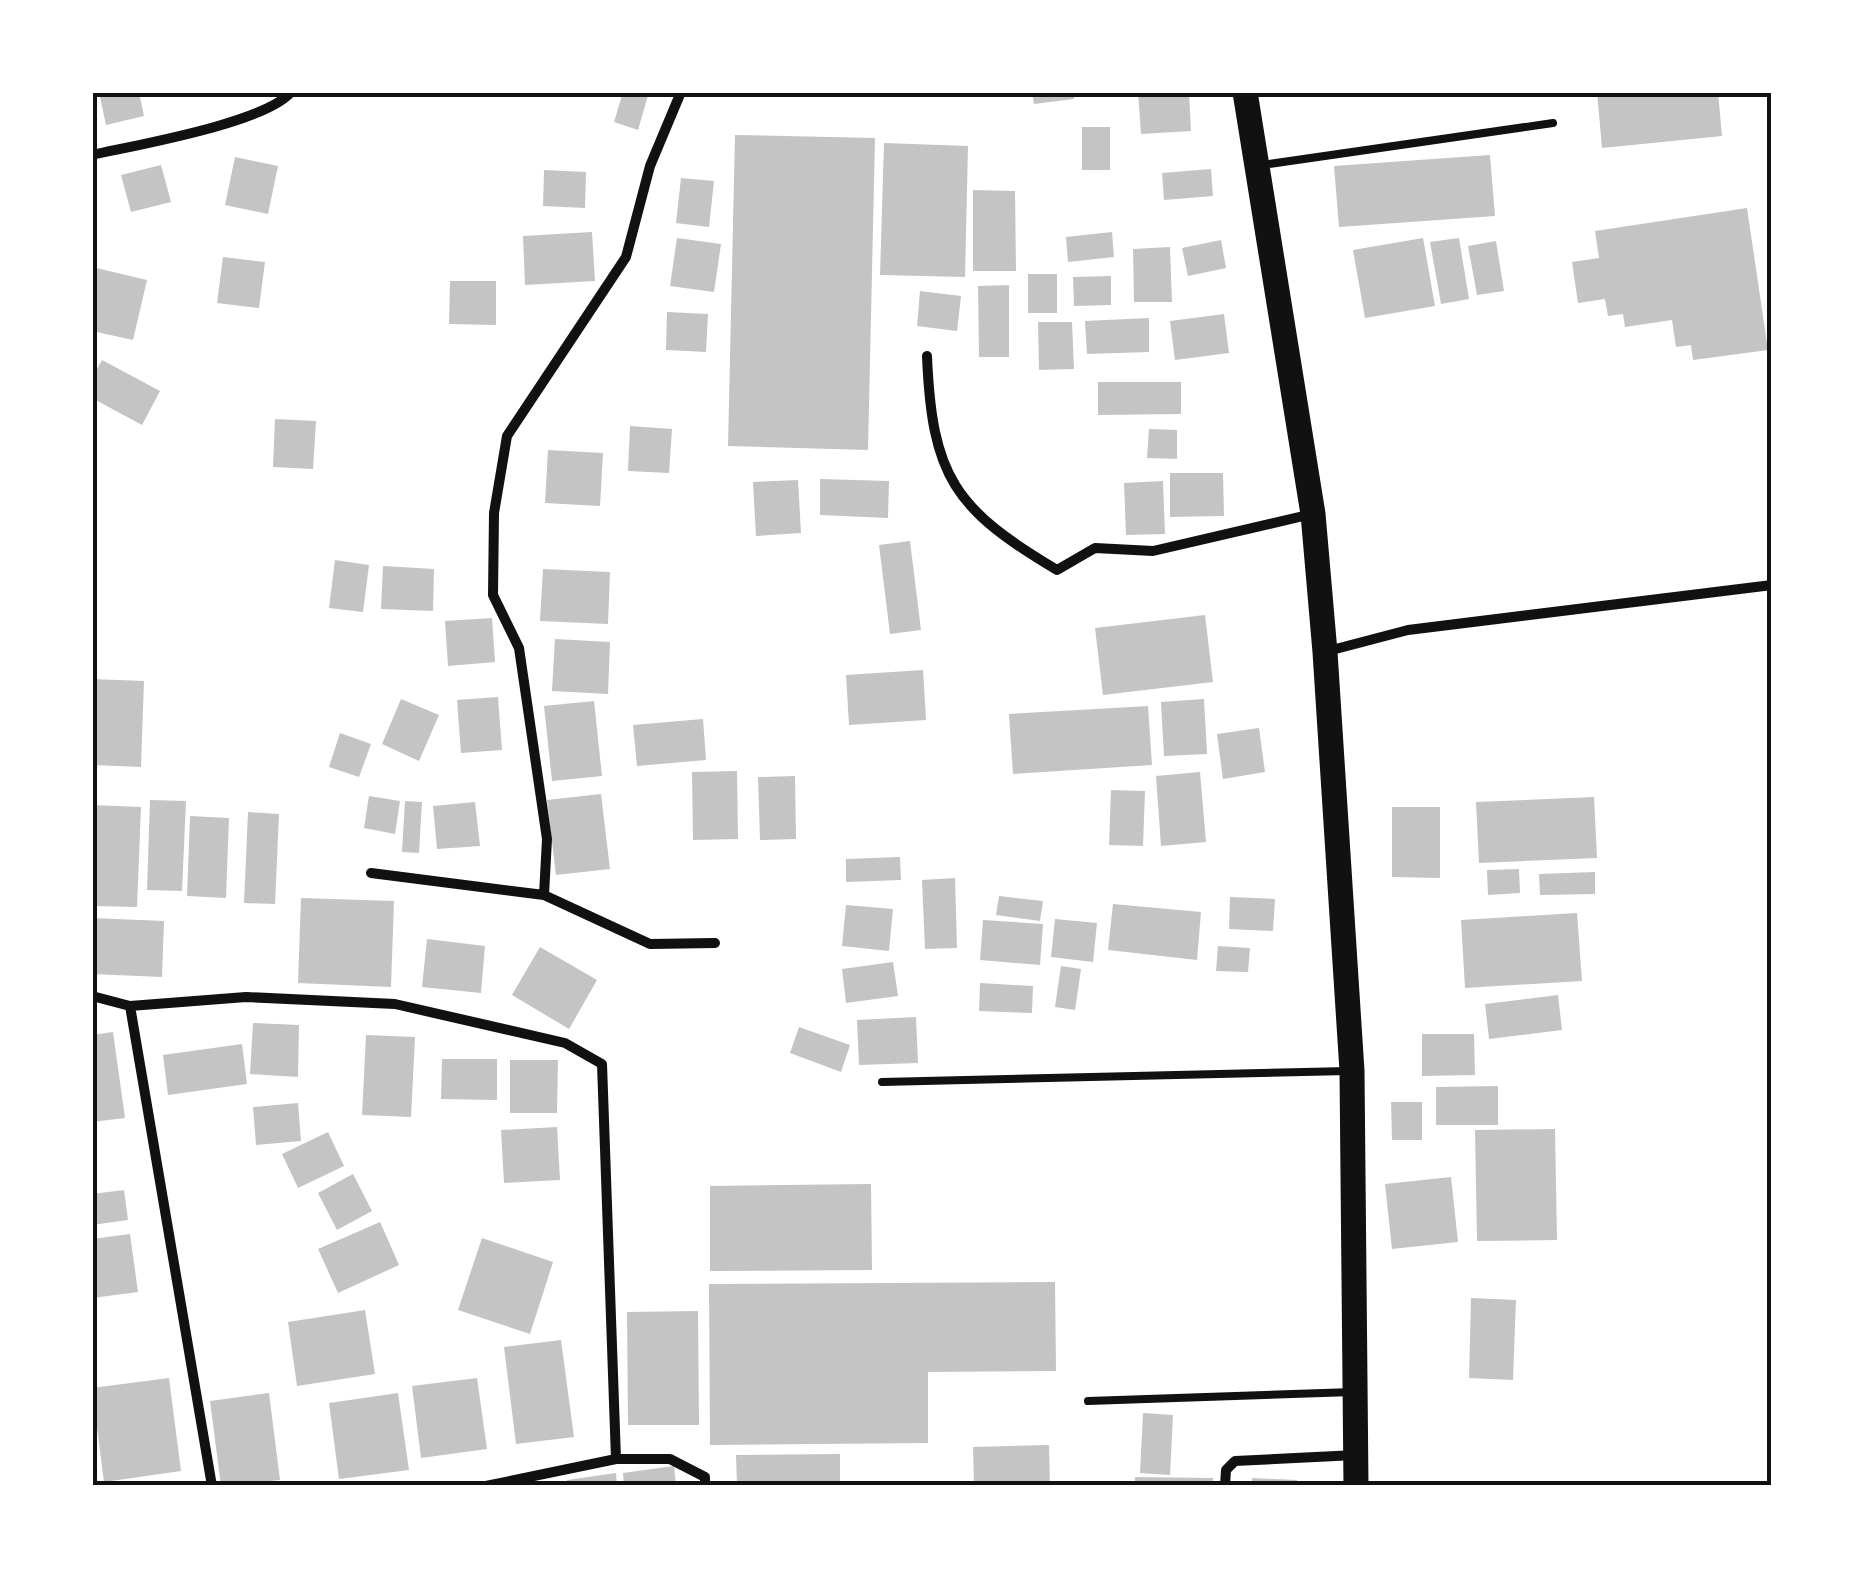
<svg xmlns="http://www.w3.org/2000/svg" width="1864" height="1578" font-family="'Alegreya Sans',sans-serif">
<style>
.building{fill:#c4c4c4}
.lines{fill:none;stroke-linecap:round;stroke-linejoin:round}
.service{stroke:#111;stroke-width:8}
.minor{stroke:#111;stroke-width:10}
.primary{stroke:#111;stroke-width:25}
.neatline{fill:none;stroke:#111;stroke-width:4}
</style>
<rect width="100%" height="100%" fill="#fff"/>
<!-- building -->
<path class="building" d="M99,92H139L144,116L106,125Z
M623,92H649L638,130L614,122Z
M1032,92H1074V99L1034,104Z
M1138,92H1189L1191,131L1141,134Z
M1597,92H1718L1722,136L1602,148Z
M1082,127H1110V170H1082Z
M735,135L875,138L868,450L728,446Z
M884,143L968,146L965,277L880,275Z
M1490,155L1495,216L1339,227L1334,166Z
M235,157L278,166L268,214L225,205Z
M161,165L171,202L131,212L121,175Z
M1211,169L1213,196L1164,200L1162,173Z
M544,170L586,172L585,208L543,206Z
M681,178L714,181L709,227L676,223Z
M973,190L1015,191L1016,271H973Z
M1747,208L1768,350L1693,360L1691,345L1676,347L1672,320L1625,327L1623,314L1608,316L1605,299L1578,303L1572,262L1599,258L1595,231Z
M592,232L595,281L525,285L523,236Z
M1112,232L1114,257L1068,262L1066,237Z
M677,238L721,244L714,292L670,286Z
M1423,238L1435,306L1365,318L1353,250Z
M1459,238L1469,299L1441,304L1430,242Z
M1221,240L1226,268L1188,276L1182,248Z
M1496,241L1504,291L1477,295L1468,246Z
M1170,247L1172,302H1134L1133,249Z
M223,257L265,262L259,308L217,303Z
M92,267L147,280L133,340L92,331Z
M1028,274H1057V313H1028Z
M1111,276V305L1074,306L1073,277Z
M450,281H496V325L449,324Z
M1009,285V357H979L978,286Z
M920,291L961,296L957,331L917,326Z
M667,312L708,314L706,352L666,350Z
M1224,314L1229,353L1175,360L1170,321Z
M1149,318V352L1087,354L1085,321Z
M1038,322H1072L1074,369L1039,370Z
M102,360L160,391L142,425L92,398V378Z
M1098,382H1181V414L1098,415Z
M275,419L316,421L313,469L273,467Z
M630,426L672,429L669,473L628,471Z
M1149,429L1177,430V459L1147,458Z
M548,450L603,453L600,506L545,503Z
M1170,473H1223L1224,516L1170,517Z
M820,479L889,481L888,518L820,515Z
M798,480L801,533L756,536L753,482Z
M1163,481L1165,534L1126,535L1124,483Z
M910,541L921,630L890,634L879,545Z
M335,560L369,565L363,612L329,608Z
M383,566L434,569L433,611L381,609Z
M543,569L610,572L608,624L540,621Z
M1205,615L1213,682L1103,695L1095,628Z
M492,618L495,662L448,666L445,621Z
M555,639L610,642L608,694L552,691Z
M923,670L926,720L849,725L846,675Z
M92,679L144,681L141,767L92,765Z
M498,697L502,750L461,753L457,700Z
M401,699L439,715L419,761L382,744Z
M1204,699L1207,754L1164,756L1161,702Z
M594,701L602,776L552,781L544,706Z
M1148,706L1152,765L1013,774L1009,714Z
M703,719L706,760L637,766L633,725Z
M1259,728L1265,772L1223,779L1217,734Z
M340,733L371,744L359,777L329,767Z
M737,771L738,839L693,840L692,772Z
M1200,772L1206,842L1161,846L1156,776Z
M795,776L796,839L760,840L758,777Z
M1111,790L1145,791L1143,846L1109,845Z
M601,794L610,869L556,875L547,800Z
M369,796L400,801L395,834L364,828Z
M1594,797L1597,858L1479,863L1476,802Z
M150,800L186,801L182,891L147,890Z
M405,801L422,802L419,853L402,852Z
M475,802L480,846L437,849L433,806Z
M92,805L141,807L137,907L92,906Z
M1392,807H1440V878L1392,877Z
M248,812L279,814L275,904L244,903Z
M190,816L229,818L226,898L187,896Z
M900,857L901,880L846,882V859Z
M1519,869L1520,893L1488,895L1487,870Z
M1595,872V894L1540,895L1539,874Z
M955,878L957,948L925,949L922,880Z
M999,896L1043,901L1040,921L996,915Z
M1230,897L1275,899L1273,931L1229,929Z
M301,898L394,901L391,987L298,983Z
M1113,904L1201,912L1197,960L1108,950Z
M846,905L893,909L889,951L842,946Z
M1577,913L1582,981L1465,988L1461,920Z
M92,918L164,921L162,977L92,974Z
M1055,919L1097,923L1093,962L1051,957Z
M983,920L1043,924L1040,965L980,960Z
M427,939L485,946L481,993L422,987Z
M1218,946L1250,948L1248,972L1216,971Z
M540,947L597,980L569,1029L512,995Z
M893,962L898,996L846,1003L842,969Z
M1061,966L1081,969L1075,1010L1055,1007Z
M980,983L1033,986L1032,1013L979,1011Z
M1558,995L1562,1030L1489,1039L1485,1004Z
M916,1017L918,1063L859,1065L857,1020Z
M253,1023L299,1025L298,1077L250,1074Z
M799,1027L850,1045L841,1072L790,1053Z
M113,1032L125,1118L92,1122V1035Z
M1422,1034H1474L1475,1075L1422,1076Z
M366,1035L415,1037L411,1117L362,1115Z
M242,1044L247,1084L168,1095L163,1055Z
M442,1059H497V1100L441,1099Z
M510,1060H558L557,1113H510Z
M1498,1086V1125H1436V1087Z
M1391,1102H1422V1140H1392Z
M298,1103L301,1141L256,1145L253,1107Z
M557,1127L560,1180L504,1183L501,1130Z
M1555,1129L1557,1240L1477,1241L1475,1130Z
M328,1132L344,1166L298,1188L282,1154Z
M353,1174L372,1211L337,1230L318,1193Z
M1451,1177L1458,1242L1392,1249L1385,1184Z
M871,1184L872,1270L710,1271V1186Z
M124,1190L128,1220L92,1225V1194Z
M380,1222L399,1265L338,1293L318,1249Z
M130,1234L138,1292L92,1298V1239Z
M482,1238L553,1262L530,1334L458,1310Z
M1055,1282L1056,1371L928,1372V1443L710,1445L709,1284Z
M1471,1298L1516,1300L1513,1380L1469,1378Z
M365,1310L375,1374L297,1386L288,1322Z
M698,1311L699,1425H628L627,1312Z
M561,1340L574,1437L516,1444L504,1347Z
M169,1378L181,1471L104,1482L92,1388Z
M477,1378L487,1449L421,1458L412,1386Z
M269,1393L280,1480L221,1486L210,1401Z
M398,1393L409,1470L339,1479L329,1403Z
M1143,1413L1173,1415L1170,1475L1140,1473Z
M1049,1445L1050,1486H974L973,1447Z
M840,1454V1486H737L736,1455Z
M674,1466L676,1486H624L623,1473Z
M616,1473L617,1486H567V1480Z
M1135,1477L1213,1478V1486H1135Z
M1252,1478L1297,1480L1296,1486H1251Z"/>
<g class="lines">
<!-- service -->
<path class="service" d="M1262,165L1553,123
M882,1082L1348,1071
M1088,1401L1353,1392"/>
<!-- minor -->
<path class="minor" d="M92,155C136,145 265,123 291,92
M927,356C932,476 954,509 1057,570L1095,548L1153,551L1312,514
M1328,651L1408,630L1772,585
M371,873L544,895L650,944L715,943
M544,895L547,839L519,648L493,595L494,513L507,436L626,257L650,166L681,92
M92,996L130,1006L246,997L395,1004L565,1043L602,1064L616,1459
M130,1006L212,1486
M486,1486L616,1459H670L705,1477V1486
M1225,1486L1226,1470L1235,1461L1356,1455"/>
<!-- primary -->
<path class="primary" d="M1245,92L1313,514L1325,652L1352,1071L1356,1486"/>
</g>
<!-- border -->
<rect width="1864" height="1578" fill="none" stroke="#ffffff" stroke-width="190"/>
<rect x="95" y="95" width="1674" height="1388" class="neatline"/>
</svg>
